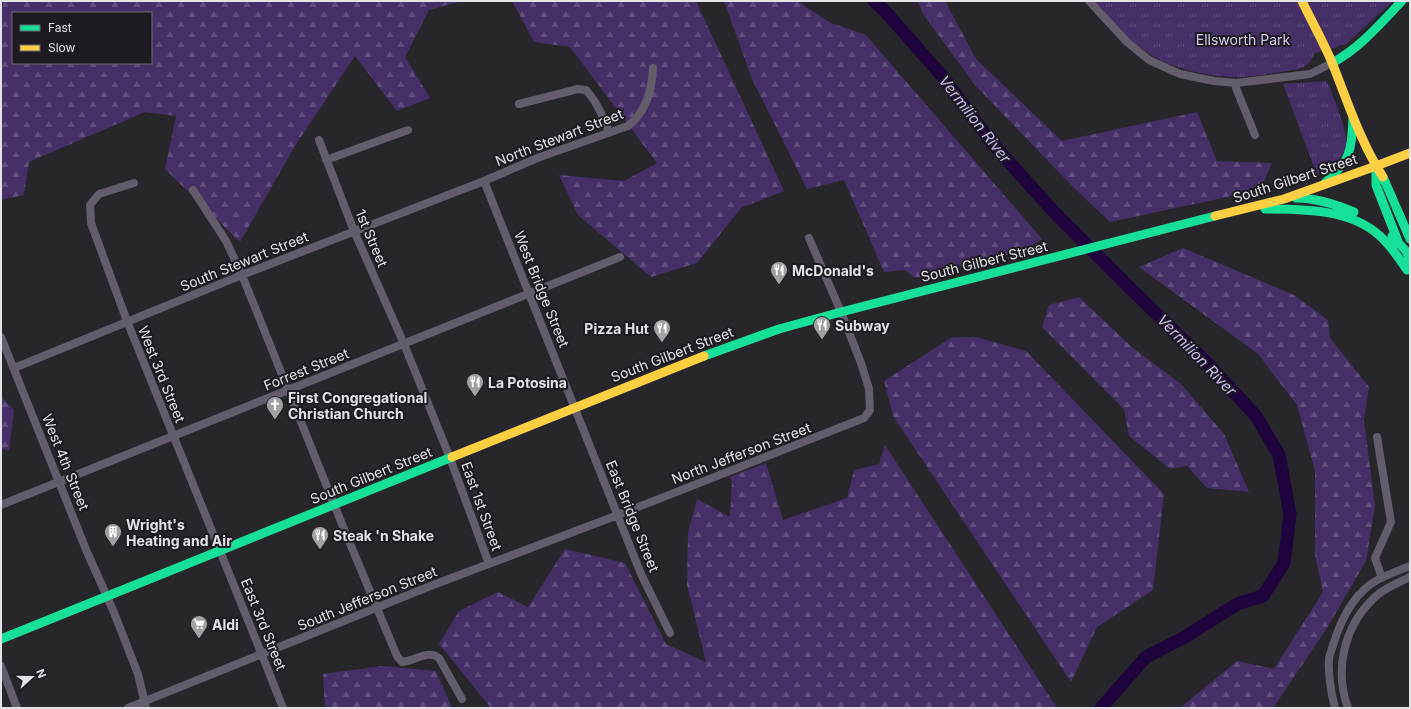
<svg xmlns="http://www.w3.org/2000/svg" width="1411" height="709" font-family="Inter,sans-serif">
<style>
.forest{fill:url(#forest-firs);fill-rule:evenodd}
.park{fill:url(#park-tufts)}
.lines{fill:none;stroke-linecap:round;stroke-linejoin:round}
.river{stroke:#1f033d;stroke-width:13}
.street{stroke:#625c6b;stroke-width:8}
.fast{stroke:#16e098;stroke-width:9}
.slow{stroke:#ffcf43;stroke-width:9}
.labels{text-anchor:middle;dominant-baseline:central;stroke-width:4;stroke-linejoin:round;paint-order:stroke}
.park-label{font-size:14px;fill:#d5caf1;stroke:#1d1b21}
.street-label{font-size:14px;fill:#e3e2e6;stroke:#1d1b21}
.poi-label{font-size:14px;font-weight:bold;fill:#e3e2e6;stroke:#1d1b21;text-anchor:start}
.water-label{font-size:15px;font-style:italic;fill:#cbb9f4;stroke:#1d1b21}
</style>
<defs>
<pattern id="forest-firs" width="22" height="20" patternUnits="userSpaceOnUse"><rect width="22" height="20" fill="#443066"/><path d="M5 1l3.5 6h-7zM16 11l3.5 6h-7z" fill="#5f4e7c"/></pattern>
<pattern id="park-tufts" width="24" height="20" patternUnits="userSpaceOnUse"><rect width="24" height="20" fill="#443066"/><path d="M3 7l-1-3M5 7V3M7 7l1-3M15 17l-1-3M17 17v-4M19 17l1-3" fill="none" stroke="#5f4e7c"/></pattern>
</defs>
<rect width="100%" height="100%" fill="#27262a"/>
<!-- forest -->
<path class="forest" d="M1,1H462L429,10L405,57L430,98L397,111L355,56L295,146L240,242L165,169L176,116L145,112L29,162L24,195L1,200ZM13,13H151V63H13Z
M512,1H696L784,191L741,208L697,263L651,277L578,215L559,175L624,181L657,163L570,47L534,42Z
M724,1H797L831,23L866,35L1042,239L1025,250L915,278L905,270L884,272L844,180L807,189L752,79Z
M918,1H945L976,59L1062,141L1197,112L1217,161L1272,163L1260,190L1110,222L1072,186L975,85L923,14Z
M1183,248L1294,295L1328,320L1330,338L1369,387L1364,420L1375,506L1366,561L1327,628L1273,708H1180L1237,661L1274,669L1323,592L1315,555V471L1297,405L1258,354L1139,267Z
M1079,297L1134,349L1181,384L1224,434L1249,492L1207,488L1187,466L1170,469L1129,436L1124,409L1042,327L1049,305Z
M952,337H976L1026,351L1164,494L1153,590L1097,627L1071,682L893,416L884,381Z
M1,397L14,410L9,451L1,448Z
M885,445L1057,708H491L439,644L459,611L498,592L528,607L565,549L625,563L666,644L706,662L687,585L688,533L697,499L730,517L732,482L730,477L766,463L783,520L847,498L854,470L879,464Z
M383,666L436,671L452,708H325L323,674Z"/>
<!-- park -->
<path class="park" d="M1094,1H1393L1345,45H1339L1338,47L1315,53C1311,61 1308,66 1299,69C1280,72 1261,76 1242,77C1211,78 1166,68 1141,48C1123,35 1108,18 1094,1Z
M1326,81L1330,87C1335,103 1344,122 1346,138C1348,155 1332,170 1317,175L1283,84Z"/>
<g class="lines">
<!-- river -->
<path class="river" d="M874,1L884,10L943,77L991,142L1054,212L1134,292L1209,365L1256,416L1279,455L1290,514L1284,563L1263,596L1237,604L1185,637L1146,657L1101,708"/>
<!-- street -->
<path class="street" d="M1089,1L1127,42L1149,60L1180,74L1214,81L1236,83L1310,74L1332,63
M1236,83V88L1255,135
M519,104L578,89L586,90C597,102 603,117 609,132
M319,140L354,231L404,344L450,458L489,564
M326,160L408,130
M484,181L641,574L670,633
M134,183L99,194L90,205L91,223L127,321L262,655L283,708
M193,190L226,241L242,275L344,529L397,656L402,662C416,661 428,649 439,658L462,699
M1,337L87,552L113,610L138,674L146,708
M14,368L242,275L484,181L540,157L628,126C646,112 652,90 653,68
M1377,437L1391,522L1375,558L1382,578
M1,505L620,257
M1,666L17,708
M128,708L433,585L618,515L864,418L870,410L869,389L861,363L841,312L809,238
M1335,708C1331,692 1328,676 1329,660C1329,655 1332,650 1333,645C1341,619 1354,592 1379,579C1389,574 1400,570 1410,566
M1348,708C1334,670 1344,627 1373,599C1383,589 1397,583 1410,577"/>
<!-- fast -->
<path class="fast" d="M1332,63C1360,48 1380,24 1402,1
M1376,166V185L1399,244
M1383,177L1410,239
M1325,183C1351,158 1351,154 1353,118
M1296,198C1317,198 1335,204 1354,212
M1265,209C1303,209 1351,209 1380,236C1391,246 1399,258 1407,270
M1392,236L1406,251L1410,260
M704,356L779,329L841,312L1215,216
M1,639L452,457"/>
<!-- slow -->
<path class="slow" d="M1302,1C1312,22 1324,43 1333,65C1348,103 1361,143 1383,177
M1376,166L1410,153
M1215,216L1284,199L1376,166
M452,457L704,356"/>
</g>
<!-- icons -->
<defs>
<symbol id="restaurant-pin" viewBox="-11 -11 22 30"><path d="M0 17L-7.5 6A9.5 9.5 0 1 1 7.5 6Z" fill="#a1a0a4" stroke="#1d1b21"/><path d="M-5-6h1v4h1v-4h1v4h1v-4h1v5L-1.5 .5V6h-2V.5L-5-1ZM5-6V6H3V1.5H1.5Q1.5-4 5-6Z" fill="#fff"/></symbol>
<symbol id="church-pin" viewBox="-11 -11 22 30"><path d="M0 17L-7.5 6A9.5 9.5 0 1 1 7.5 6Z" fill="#a1a0a4" stroke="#1d1b21"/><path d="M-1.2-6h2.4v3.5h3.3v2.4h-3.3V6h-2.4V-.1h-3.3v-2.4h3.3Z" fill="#fff"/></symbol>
<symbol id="building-pin" viewBox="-11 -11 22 30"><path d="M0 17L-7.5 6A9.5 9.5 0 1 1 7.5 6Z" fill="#a1a0a4" stroke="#1d1b21"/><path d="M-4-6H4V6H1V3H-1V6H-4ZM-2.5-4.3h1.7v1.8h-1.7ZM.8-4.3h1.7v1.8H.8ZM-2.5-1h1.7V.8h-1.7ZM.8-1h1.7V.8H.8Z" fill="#fff"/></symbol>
<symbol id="supermarket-pin" viewBox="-11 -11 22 30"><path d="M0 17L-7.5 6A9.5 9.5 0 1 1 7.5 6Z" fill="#a1a0a4" stroke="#1d1b21"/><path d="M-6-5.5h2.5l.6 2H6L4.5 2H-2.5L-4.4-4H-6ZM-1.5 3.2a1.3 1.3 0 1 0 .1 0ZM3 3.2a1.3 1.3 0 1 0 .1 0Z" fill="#fff"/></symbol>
</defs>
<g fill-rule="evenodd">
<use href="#restaurant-pin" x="769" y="260" width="20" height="27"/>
<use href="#restaurant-pin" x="812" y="315" width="20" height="27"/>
<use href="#restaurant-pin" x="652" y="318" width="20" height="27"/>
<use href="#restaurant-pin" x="465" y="372" width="20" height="27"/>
<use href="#church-pin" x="265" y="395" width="20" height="27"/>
<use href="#building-pin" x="103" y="522" width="20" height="27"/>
<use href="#restaurant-pin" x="310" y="525" width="20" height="27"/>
<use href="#supermarket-pin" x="189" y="614" width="20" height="27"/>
</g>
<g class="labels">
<!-- park labels -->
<g class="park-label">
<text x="1243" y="39">Ellsworth Park</text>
</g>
<!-- street labels -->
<g class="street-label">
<text transform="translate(559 137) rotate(-21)">North Stewart Street</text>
<text transform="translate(1295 178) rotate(-18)">South Gilbert Street</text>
<text transform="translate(372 238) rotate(67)">1st Street</text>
<text transform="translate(244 261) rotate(-22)">South Stewart Street</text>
<text transform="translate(984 261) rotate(-14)">South Gilbert Street</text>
<text transform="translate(542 289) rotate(68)">West Bridge Street</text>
<text transform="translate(672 354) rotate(-21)">South Gilbert Street</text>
<text transform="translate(306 369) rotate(-22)">Forrest Street</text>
<text transform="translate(162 374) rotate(68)">West 3rd Street</text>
<text transform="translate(741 453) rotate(-21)">North Jefferson Street</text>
<text transform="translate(66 462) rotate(68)">West 4th Street</text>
<text transform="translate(371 475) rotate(-22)">South Gilbert Street</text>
<text transform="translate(482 506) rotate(70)">East 1st Street</text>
<text transform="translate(633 516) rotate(68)">East Bridge Street</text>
<text transform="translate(367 598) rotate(-22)">South Jefferson Street</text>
<text transform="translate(264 624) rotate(68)">East 3rd Street</text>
</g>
<!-- poi labels -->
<g class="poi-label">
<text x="792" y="270">McDonald's</text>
<text x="835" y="325">Subway</text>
<text x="649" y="328" text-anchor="end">Pizza Hut</text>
<text x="488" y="382">La Potosina</text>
<text x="288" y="397">First Congregational<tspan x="288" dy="16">Christian Church</tspan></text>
<text x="126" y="524">Wright's<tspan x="126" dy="16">Heating and Air</tspan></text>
<text x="333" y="535">Steak 'n Shake</text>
<text x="212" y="624">Aldi</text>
</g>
<!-- water labels -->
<g class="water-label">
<text transform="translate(975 119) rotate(52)">Vermilion River</text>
<text transform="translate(1197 355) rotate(46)">Vermilion River</text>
</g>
</g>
<!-- border -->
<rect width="1411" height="709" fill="none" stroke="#e3e2e6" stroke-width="4"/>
<!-- legend -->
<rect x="12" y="12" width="140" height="52" fill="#1d1b21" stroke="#6c6b70"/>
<rect x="20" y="25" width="20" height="6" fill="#16e098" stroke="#6c6b70"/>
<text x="48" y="32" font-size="12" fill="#e3e2e6">Fast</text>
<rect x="20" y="45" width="20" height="6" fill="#ffcf43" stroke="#6c6b70"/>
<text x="48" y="52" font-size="12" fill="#e3e2e6">Slow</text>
<!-- north arrow -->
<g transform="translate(32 677) rotate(69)" stroke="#1d1b21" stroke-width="3" paint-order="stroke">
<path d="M0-3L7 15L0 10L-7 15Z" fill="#e3e2e6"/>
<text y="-6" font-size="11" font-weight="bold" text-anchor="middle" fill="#e3e2e6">N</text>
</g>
</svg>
